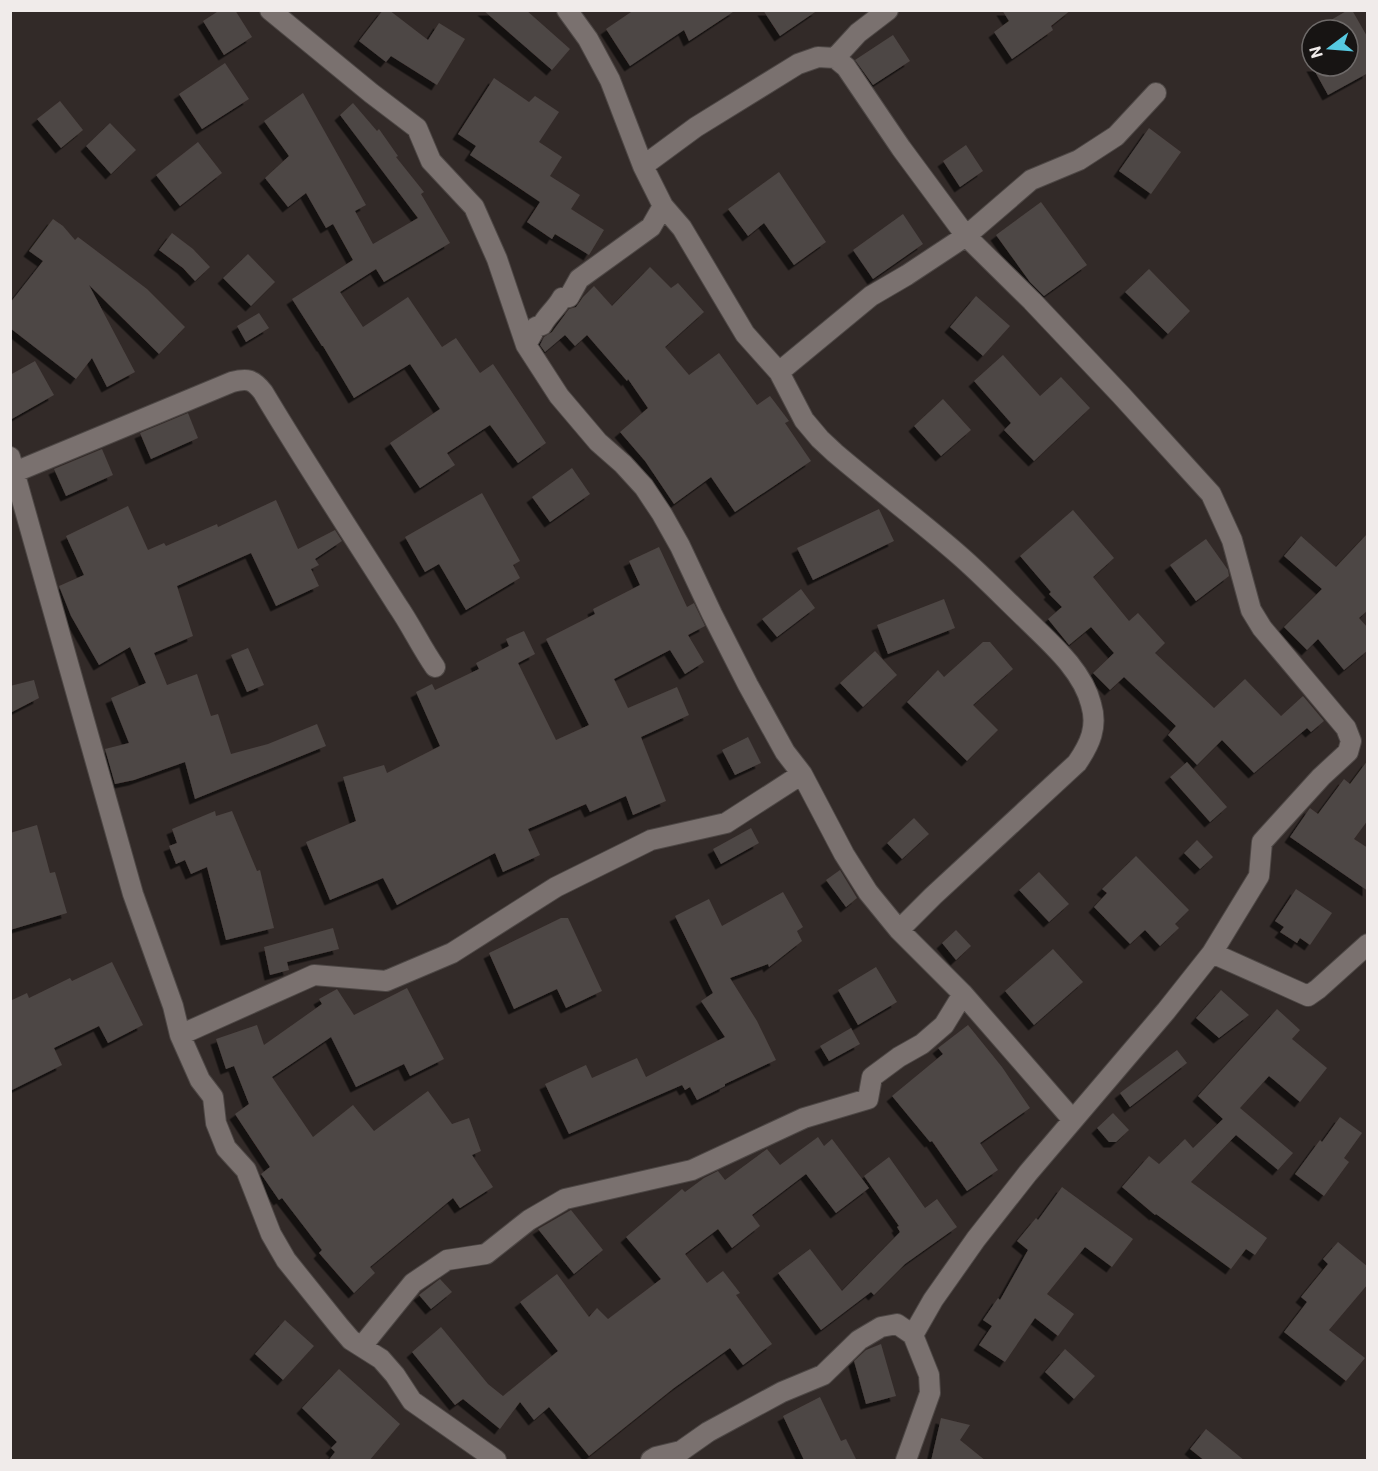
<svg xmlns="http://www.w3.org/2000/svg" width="1378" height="1471" font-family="Roboto,sans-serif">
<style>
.building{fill:#4e4644;filter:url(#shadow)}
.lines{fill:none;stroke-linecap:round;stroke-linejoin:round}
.minor-casing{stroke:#4d4745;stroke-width:22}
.minor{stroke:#7a716f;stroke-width:20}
</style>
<defs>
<filter id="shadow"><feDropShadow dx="-5.5" dy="5.5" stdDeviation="0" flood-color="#0009"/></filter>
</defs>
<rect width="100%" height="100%" fill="#322a28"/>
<!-- building -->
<path class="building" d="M220,10H235L252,37L224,55L203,21Z
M383,10H389L428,40L439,23L465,39L437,85L391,56L386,62L359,41Z
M483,10H526L570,49L552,70Z
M634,10H736L689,41L684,30L630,66L606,29Z
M763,10H818L780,36Z
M1002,10H1071L1051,26L1053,30L1012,59L994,32L1009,21Z
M1348,10H1352L1368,38V73L1328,95L1312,66H1348V30H1314Z
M893,35L910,61L873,85L855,60Z
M225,63L249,99L202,129L179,94Z
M494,78L529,102L535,96L559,112L539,142L562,157L550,176L580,195L571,209L604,230L589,255L555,234L552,239L527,222L540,202L470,155L476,146L458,134Z
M303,93L366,205L355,211L373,244L418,218L340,115L353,103L377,131L379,129L398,156L396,157L424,192L421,194L450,243L384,282L376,269L340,292L363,327L408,297L442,347L456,338L480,373L493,364L546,443L518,463L490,425L447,453L455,465L420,488L390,443L440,409L410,364L354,398L323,346H322L292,299L353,260L333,224L326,228L306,193L288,207L265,178L289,156L264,121Z
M60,101L83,130L61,148L37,119Z
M110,123L136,150L111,174L86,146Z
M1149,128L1181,152L1151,194L1119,171Z
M198,142L222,173L180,206L156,175Z
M966,145L983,171L960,187L943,161Z
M779,172L826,242L794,265L764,223L748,236L728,209Z
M1041,202L1087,265L1044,296L1030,282L996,235Z
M903,214L923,244L873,279L853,250Z
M53,219L63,226L75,240L78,237L147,289L185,327L159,354L89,285L135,372L107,387L92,358L76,379L10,328V303L43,261L29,251Z
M172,233L193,249L210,267L195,281L183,268L159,250Z
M248,254L275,282L251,306L223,278Z
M650,267L671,288L678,283L704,312L665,347L689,375L719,353L757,405L770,396L789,421L785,423L811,461L735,512L711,477L674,504L645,461L620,432L648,408L628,379L627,381L587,335L575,346L565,335L545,352L540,345L544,337L552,332L569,309L576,307L583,297L594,286L612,306Z
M1149,269L1190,311L1168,334L1125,292Z
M976,296L1010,326L983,356L950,327Z
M259,313L269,328L246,342L237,326Z
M1003,355L1040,396L1061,377L1090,408L1034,461L1004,430L1011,423L974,381Z
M35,361L54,395L10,420V375Z
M943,399L971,430L941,456L914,426Z
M188,413L198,438L151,459L140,433Z
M102,449L113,475L66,496L54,469Z
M572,468L590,494L550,522L532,497Z
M482,493L520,561L513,565L520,578L466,610L439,564L425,572L405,537Z
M276,500L298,549L335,530L342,541L315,559L319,565L311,569L319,586L276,606L251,553L177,586L193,636L154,653L167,685L197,674L211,716L218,714L231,754L268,744L317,724L326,746L195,799L185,762L134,780L115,784L105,749L129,743L111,698L146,683L130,647L99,665L71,616L59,586L84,575L66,536L128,506L148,550L164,543L166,546L217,524L218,527Z
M879,509L894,541L813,580L797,548Z
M1073,510L1114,558L1093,577L1129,621L1138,613L1165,643L1155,653L1214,708L1245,679L1281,716L1303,696L1324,721L1311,732L1307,728L1254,773L1222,740L1197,765L1168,735L1176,726L1124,677L1110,690L1093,673L1114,653L1091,627L1069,645L1048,619L1062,607L1049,594L1051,592L1020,556Z
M1368,533V610L1359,618L1368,628V650L1344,670L1318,639L1307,650L1284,627L1322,589L1284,556L1301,536L1336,567Z
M1206,539L1228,570L1229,576L1196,601L1170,565Z
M659,547L687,607L694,603L705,626L688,635L704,662L685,674L670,650L614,679L628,708L677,687L689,715L641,737L666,801L633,815L626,796L590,812L586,804L528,829L540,855L503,872L495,853L397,905L383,878L330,900L306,842L356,821L343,777L384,765L387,773L440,746L416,692L432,684L435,690L479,669L476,663L509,646L506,639L524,631L535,654L518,663L556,740L589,725L546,639L595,614L593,609L640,585L629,561Z
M801,589L815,608L777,637L762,619Z
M944,599L955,628L888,654L877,625Z
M983,642H990L1013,669L973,705L998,730L967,761L907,702L938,670L944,677Z
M248,648L264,685L247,692L231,655Z
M875,651L897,675L863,707L840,683Z
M34,680L39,698L10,713V686Z
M748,737L761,763L735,775L722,750Z
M1368,760V820L1354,839L1368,848V891L1290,837L1310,808L1318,814L1344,779L1350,784Z
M1187,762L1227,807L1210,822L1170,777Z
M215,811L216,816L232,811L257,871L260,870L274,928L226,940L207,867L191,874L185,860L176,864L169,846L177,843L172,829Z
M914,818L929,834L902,859L887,843Z
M37,825L50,873L55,872L67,913L10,930V833Z
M751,828L759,843L721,864L713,849Z
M1197,840L1213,857L1200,869L1184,853Z
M1136,856L1189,910L1175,924L1179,928L1160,946L1145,930L1130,944L1094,907L1107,893L1102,889Z
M840,870L857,898L846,907L826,880Z
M1039,872L1069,904L1049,922L1019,890Z
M1296,889L1332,913L1310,945L1300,938L1297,943L1280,932L1284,927L1275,921Z
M783,892L803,927L797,931L802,941L769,967L768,964L730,978L757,1021L776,1060L725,1084V1086L697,1100L690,1087L685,1090L682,1085L569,1134L545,1084L586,1065L592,1078L637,1058L646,1077L725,1037L701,1001L713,993L675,916L709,899L722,926Z
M561,918H568L602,991L566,1008L557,989L514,1009L489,953Z
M333,928L339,949L287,962L289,970L270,975L264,947Z
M956,930L971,946L956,960L942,943Z
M1053,949L1083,982L1034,1025L1005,991Z
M112,962L143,1025L108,1043L99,1026L54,1048L62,1065L10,1091V1001L27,993L29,998L70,978L72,981Z
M876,967L897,1002L858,1025L838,990Z
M407,988L444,1059L410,1076L404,1064L356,1087L331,1037L272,1077L313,1137L353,1105L374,1131L428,1091L452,1124L469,1118L481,1151L472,1155L493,1187L460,1208L453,1198L370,1267L375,1273L354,1293L319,1253L322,1250L282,1198L279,1200L261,1174L270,1167L235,1114L249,1104L234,1066L226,1069L216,1039L257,1025L264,1045L322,1004L319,999L337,989L354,1015Z
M1221,990L1249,1015L1219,1038L1196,1018Z
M1277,1009L1300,1030L1292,1039L1327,1068L1300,1102L1269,1076L1240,1108L1293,1153L1278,1170L1236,1135L1191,1182L1267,1238L1255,1255L1246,1249L1231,1269L1156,1214L1155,1215L1122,1187L1149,1156L1159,1164L1185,1139L1193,1148L1223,1119L1198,1096Z
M968,1025L1002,1067L1030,1108L980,1143L998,1170L967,1191L932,1141L930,1142L892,1096L943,1054L938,1048Z
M851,1028L860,1044L829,1061L820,1046Z
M1177,1050L1187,1063L1130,1107L1120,1093Z
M1113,1113L1129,1130L1116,1142H1109L1097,1128Z
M1340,1117L1362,1133L1344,1158L1349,1162L1324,1196L1295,1174L1320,1140L1322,1142Z
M818,1137L824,1146L832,1139L869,1188L836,1213L806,1174L752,1215L760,1226L732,1248L718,1229L685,1254L707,1283L723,1271L740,1293L736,1295L772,1344L743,1365L730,1348L674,1388L589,1456L549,1407L534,1420L520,1402L500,1429L463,1399L455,1405L412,1352L441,1327L488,1384L503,1396L558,1351L520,1302L557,1274L589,1317L597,1308L608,1319L661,1279L626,1237L682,1189L685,1192L704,1178L718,1171L725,1180L767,1149L780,1165Z
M889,1157L925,1208L937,1199L957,1227L905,1264L874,1295L871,1292L821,1330L778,1273L810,1249L842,1291L900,1232L897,1227L899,1226L864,1176Z
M1062,1187L1133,1239L1112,1267L1085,1247L1047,1294L1074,1314L1058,1336L1035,1318L1005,1362L979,1345L992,1326L983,1320L998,1298L1000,1300L1028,1250L1017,1241L1036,1218L1038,1220Z
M571,1210L603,1250L574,1274L538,1229Z
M1338,1242L1368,1267V1284L1329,1330L1365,1358L1346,1381L1284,1332L1307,1302L1301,1297L1328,1264L1323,1259Z
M440,1279L452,1292L431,1309L419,1295Z
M285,1320L314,1346L283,1380L255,1354Z
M881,1344L896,1396L866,1404L854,1361L866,1350Z
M1065,1349L1095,1376L1074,1399L1045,1372Z
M339,1369L400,1424L369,1461H328L335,1452L331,1448L337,1442L302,1408Z
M820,1397L841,1441L846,1439L857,1461H802L804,1460L783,1416Z
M941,1418L970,1425L960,1440L986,1461H931Z
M1206,1429L1245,1461H1205L1190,1449Z"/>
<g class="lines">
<defs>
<path id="minor" d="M270,10L371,93L417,128L431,161L474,207L497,259L526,345L559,396L598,442L623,464L644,487L662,514L680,546L712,614L748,685L785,752L802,774L844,854L868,892L899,930L963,994L1072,1119
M567,10L588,39L610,80L643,166L663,206L682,228L745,334L779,372L804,420L820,439L835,453C876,488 919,520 959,555C982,575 1003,597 1025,618C1049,642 1082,669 1091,704C1098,727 1090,744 1077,763L933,896L899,930
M835,58L858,33L888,10
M643,166L696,127L798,64L818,57L835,58L846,67L901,148L966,236L1032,301L1121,395L1211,494L1232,540L1251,610L1262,628L1346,728L1351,741L1348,752L1321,777L1262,842L1259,876L1212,953L1166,1011L1028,1173L976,1239L933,1300L913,1335
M526,345L536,327L542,325C547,315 556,309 562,298L569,297L579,279L651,227L663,206
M779,372L871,296L907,275L966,236L1031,180L1079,160L1116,136L1156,93
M10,457L133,894L173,1006L180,1035L200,1080L213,1097L216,1123L226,1148L246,1170L271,1234L286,1260L339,1326L351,1340L381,1359L395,1375L412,1401L496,1460
M15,472L232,382C247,378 253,379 263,392C306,464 352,534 397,605C411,625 421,647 435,667
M1212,953L1308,996L1318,989L1368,944
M180,1035L314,975L386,981L452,953L556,887L651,840L726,823L802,774
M362,1346L413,1283L447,1260L486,1254L529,1220L565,1199L692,1170L804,1118L868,1099L872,1077L899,1057L922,1044L944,1025L963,994
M651,1460L656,1457L681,1451L708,1432L782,1392L823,1375L859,1340L881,1327L897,1324L913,1335L929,1375L930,1393L906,1460"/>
</defs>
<!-- minor casing -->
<use href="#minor" class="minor-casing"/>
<!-- minor -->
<use href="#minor" class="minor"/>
</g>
<!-- border -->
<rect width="1378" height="1471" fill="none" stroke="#f0ebea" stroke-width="24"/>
<!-- north arrow -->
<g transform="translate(1330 48) rotate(254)"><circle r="28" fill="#171413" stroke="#6e6a69" stroke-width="1.5"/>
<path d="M0-4.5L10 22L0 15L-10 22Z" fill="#56c9e1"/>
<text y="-9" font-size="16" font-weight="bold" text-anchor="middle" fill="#f0ebea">N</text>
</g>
</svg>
